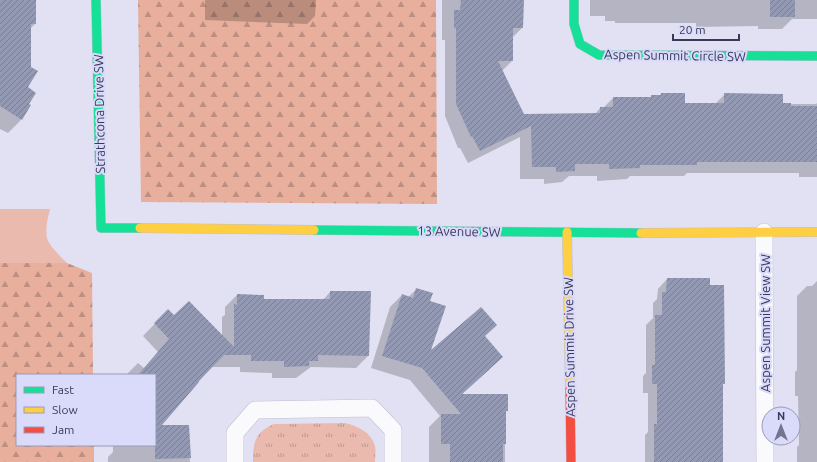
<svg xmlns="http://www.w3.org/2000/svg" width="817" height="462" font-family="Ubuntu,sans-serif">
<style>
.grass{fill:url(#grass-tufts)}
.forest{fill:url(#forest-firs)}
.park{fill:#e9baad}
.shadow{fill:#0003}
.building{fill:url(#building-hatch)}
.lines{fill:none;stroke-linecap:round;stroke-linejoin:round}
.street-casing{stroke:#bfbed6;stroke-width:18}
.fast-casing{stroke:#bfbed6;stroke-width:10}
.slow-casing{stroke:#bfbed6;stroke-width:10}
.jam-casing{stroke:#bfbed6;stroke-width:10}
.street{stroke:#fafafd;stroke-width:17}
.fast{stroke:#16e098;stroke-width:9}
.slow{stroke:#ffcf43;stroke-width:9}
.jam{stroke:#f24e42;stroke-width:9}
.labels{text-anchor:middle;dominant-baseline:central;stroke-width:4;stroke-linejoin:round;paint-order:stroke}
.street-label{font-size:13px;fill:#3a3959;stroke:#dadafa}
</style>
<defs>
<pattern id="grass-tufts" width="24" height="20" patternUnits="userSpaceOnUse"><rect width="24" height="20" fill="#e9baad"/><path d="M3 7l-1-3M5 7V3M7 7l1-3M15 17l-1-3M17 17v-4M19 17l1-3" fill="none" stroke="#be9890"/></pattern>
<pattern id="forest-firs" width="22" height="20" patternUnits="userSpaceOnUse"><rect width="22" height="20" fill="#e8af9c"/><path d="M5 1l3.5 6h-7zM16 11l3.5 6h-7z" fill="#bd8f82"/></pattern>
<pattern id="building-hatch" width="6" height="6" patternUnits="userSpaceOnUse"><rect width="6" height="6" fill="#9399b2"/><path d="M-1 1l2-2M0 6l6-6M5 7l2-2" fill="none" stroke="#797e94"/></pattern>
</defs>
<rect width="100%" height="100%" fill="#e1e1f3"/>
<!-- grass -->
<path class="grass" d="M345,423C358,426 371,432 375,446C376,450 375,457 375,462H253C253,442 255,432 274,424Z"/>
<!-- forest -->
<path class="forest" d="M138,0H436L437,204L141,202Z
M0,263H67L92,273L93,375H17V445H94V462H0Z"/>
<!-- park -->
<path class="park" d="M0,209H50C48,217 45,229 47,238C49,246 61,257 67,263H0Z"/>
<!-- shadow -->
<path class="shadow" d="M0,0H35V24L30,29L27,88L28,104L29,106L20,121L8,133L0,129Z
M205,0H316L315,16L307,24L205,20Z
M442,0H523L522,28L512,38V61L502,71L523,115L595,114L600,108H603L613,98H650L651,96H659L661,94L684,104H715L725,94L782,104H816L817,103V177H799V173H687L684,176H630L627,179L597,181V176H569L562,182L544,184V179H520V137L468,163L460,148H458L445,116V40H442Z
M590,0H817V19H792L782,29H758V26L696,27V23H615V21H605V16H590Z
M667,279L709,286L724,383L722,385V462H645V435L648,432V393H643V376L646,373V325L653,318V303L657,299L658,289Z
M817,281V462H797V447L799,445L798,396H795V372L797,370V296L807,286H812Z
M417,289L429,302V353L484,337L490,369L461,395L507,411L505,412V462H429V427L440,416L410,380L371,368L390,307L402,295L408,297Z
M330,292H370L368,356L356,368L311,367L296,378H272V373L240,372V367H211L160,426H188L190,462H108V457L113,452V445H155V375H126L138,363L144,368L158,352L143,336L168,310L174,316L222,337V317L225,315V307L237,295L263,300H323Z"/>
<!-- building -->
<path class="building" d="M0,0H36V24H31V67L38,71L28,87L36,93L29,104L31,105L22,120L0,106Z
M461,0H524L523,28H513V61H498L524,114L600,113V107H613V97H651V95H661V93H685V103H724V93L783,94V103H791V106H817V162H697V165H640V168L609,169V164H575V171L556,172V167H532L531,126L480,151L472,136L471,137L456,104V28H454V10H460Z
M770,0H795V17H770Z
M667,278H710V285H724L725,384H723V462H654V424H657V384H652V365H655V315H662V292H666Z
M416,288L433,293L430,301L446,306L431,350L481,307L497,325L485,336L503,357L462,394H508V411H506V444H503V462H450V444H441V414H461L422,368L382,356L402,294L413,298Z
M330,291H371L369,356L318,355V361H309V366L284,367V361H251V355H224L199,381V382L162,425H189L191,458L155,459V375H138L169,339L154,323L168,309L174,315L189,301L234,347V304L237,305V294L264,295V299H330Z"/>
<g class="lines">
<defs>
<path id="street" d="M764,232L765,462
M235,462V433L255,410L372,408L393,430V462"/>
<path id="fast" d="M96,0L101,228H140
M574,0V24L580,44L599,55L817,56
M314,230L641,233"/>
<path id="slow" d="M140,228L314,230
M567,232L570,389
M641,233L817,232"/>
<path id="jam" d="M570,389L571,462"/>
</defs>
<!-- street casing -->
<use href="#street" class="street-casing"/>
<!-- fast casing -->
<use href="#fast" class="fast-casing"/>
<!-- slow casing -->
<use href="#slow" class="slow-casing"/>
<!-- jam casing -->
<use href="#jam" class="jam-casing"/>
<!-- street -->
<use href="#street" class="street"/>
<!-- fast -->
<use href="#fast" class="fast"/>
<!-- slow -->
<use href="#slow" class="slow"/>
<!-- jam -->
<use href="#jam" class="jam"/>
</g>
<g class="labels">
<!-- street labels -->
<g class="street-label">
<text transform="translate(675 55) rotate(1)">Aspen Summit Circle SW</text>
<text transform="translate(99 114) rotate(-91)">Strathcona Drive SW</text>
<text transform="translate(459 231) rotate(1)">13 Avenue SW</text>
<text transform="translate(765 323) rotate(-90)">Aspen Summit View SW</text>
<text transform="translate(569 347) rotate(-91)">Aspen Summit Drive SW</text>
</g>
</g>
<!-- legend -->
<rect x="16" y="374" width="140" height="72" fill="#dadafa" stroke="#9a9aba"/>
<rect x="24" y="387" width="20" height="6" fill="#16e098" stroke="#9a9aba"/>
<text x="52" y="394" font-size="12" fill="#3a3959">Fast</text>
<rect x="24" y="407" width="20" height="6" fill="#ffcf43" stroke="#9a9aba"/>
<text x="52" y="414" font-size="12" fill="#3a3959">Slow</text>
<rect x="24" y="427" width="20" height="6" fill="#f24e42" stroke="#9a9aba"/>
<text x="52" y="434" font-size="12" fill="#3a3959">Jam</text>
<!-- north arrow -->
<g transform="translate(781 426)"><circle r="19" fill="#dadafa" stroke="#9a9aba"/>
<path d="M0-3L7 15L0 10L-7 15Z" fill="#74748f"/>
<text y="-6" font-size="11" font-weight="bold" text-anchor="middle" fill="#3a3959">N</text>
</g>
<!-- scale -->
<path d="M673 34v6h66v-6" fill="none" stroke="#3a3959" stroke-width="2"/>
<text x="679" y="34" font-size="12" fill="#3a3959" stroke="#dadafa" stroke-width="3" paint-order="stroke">20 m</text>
</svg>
